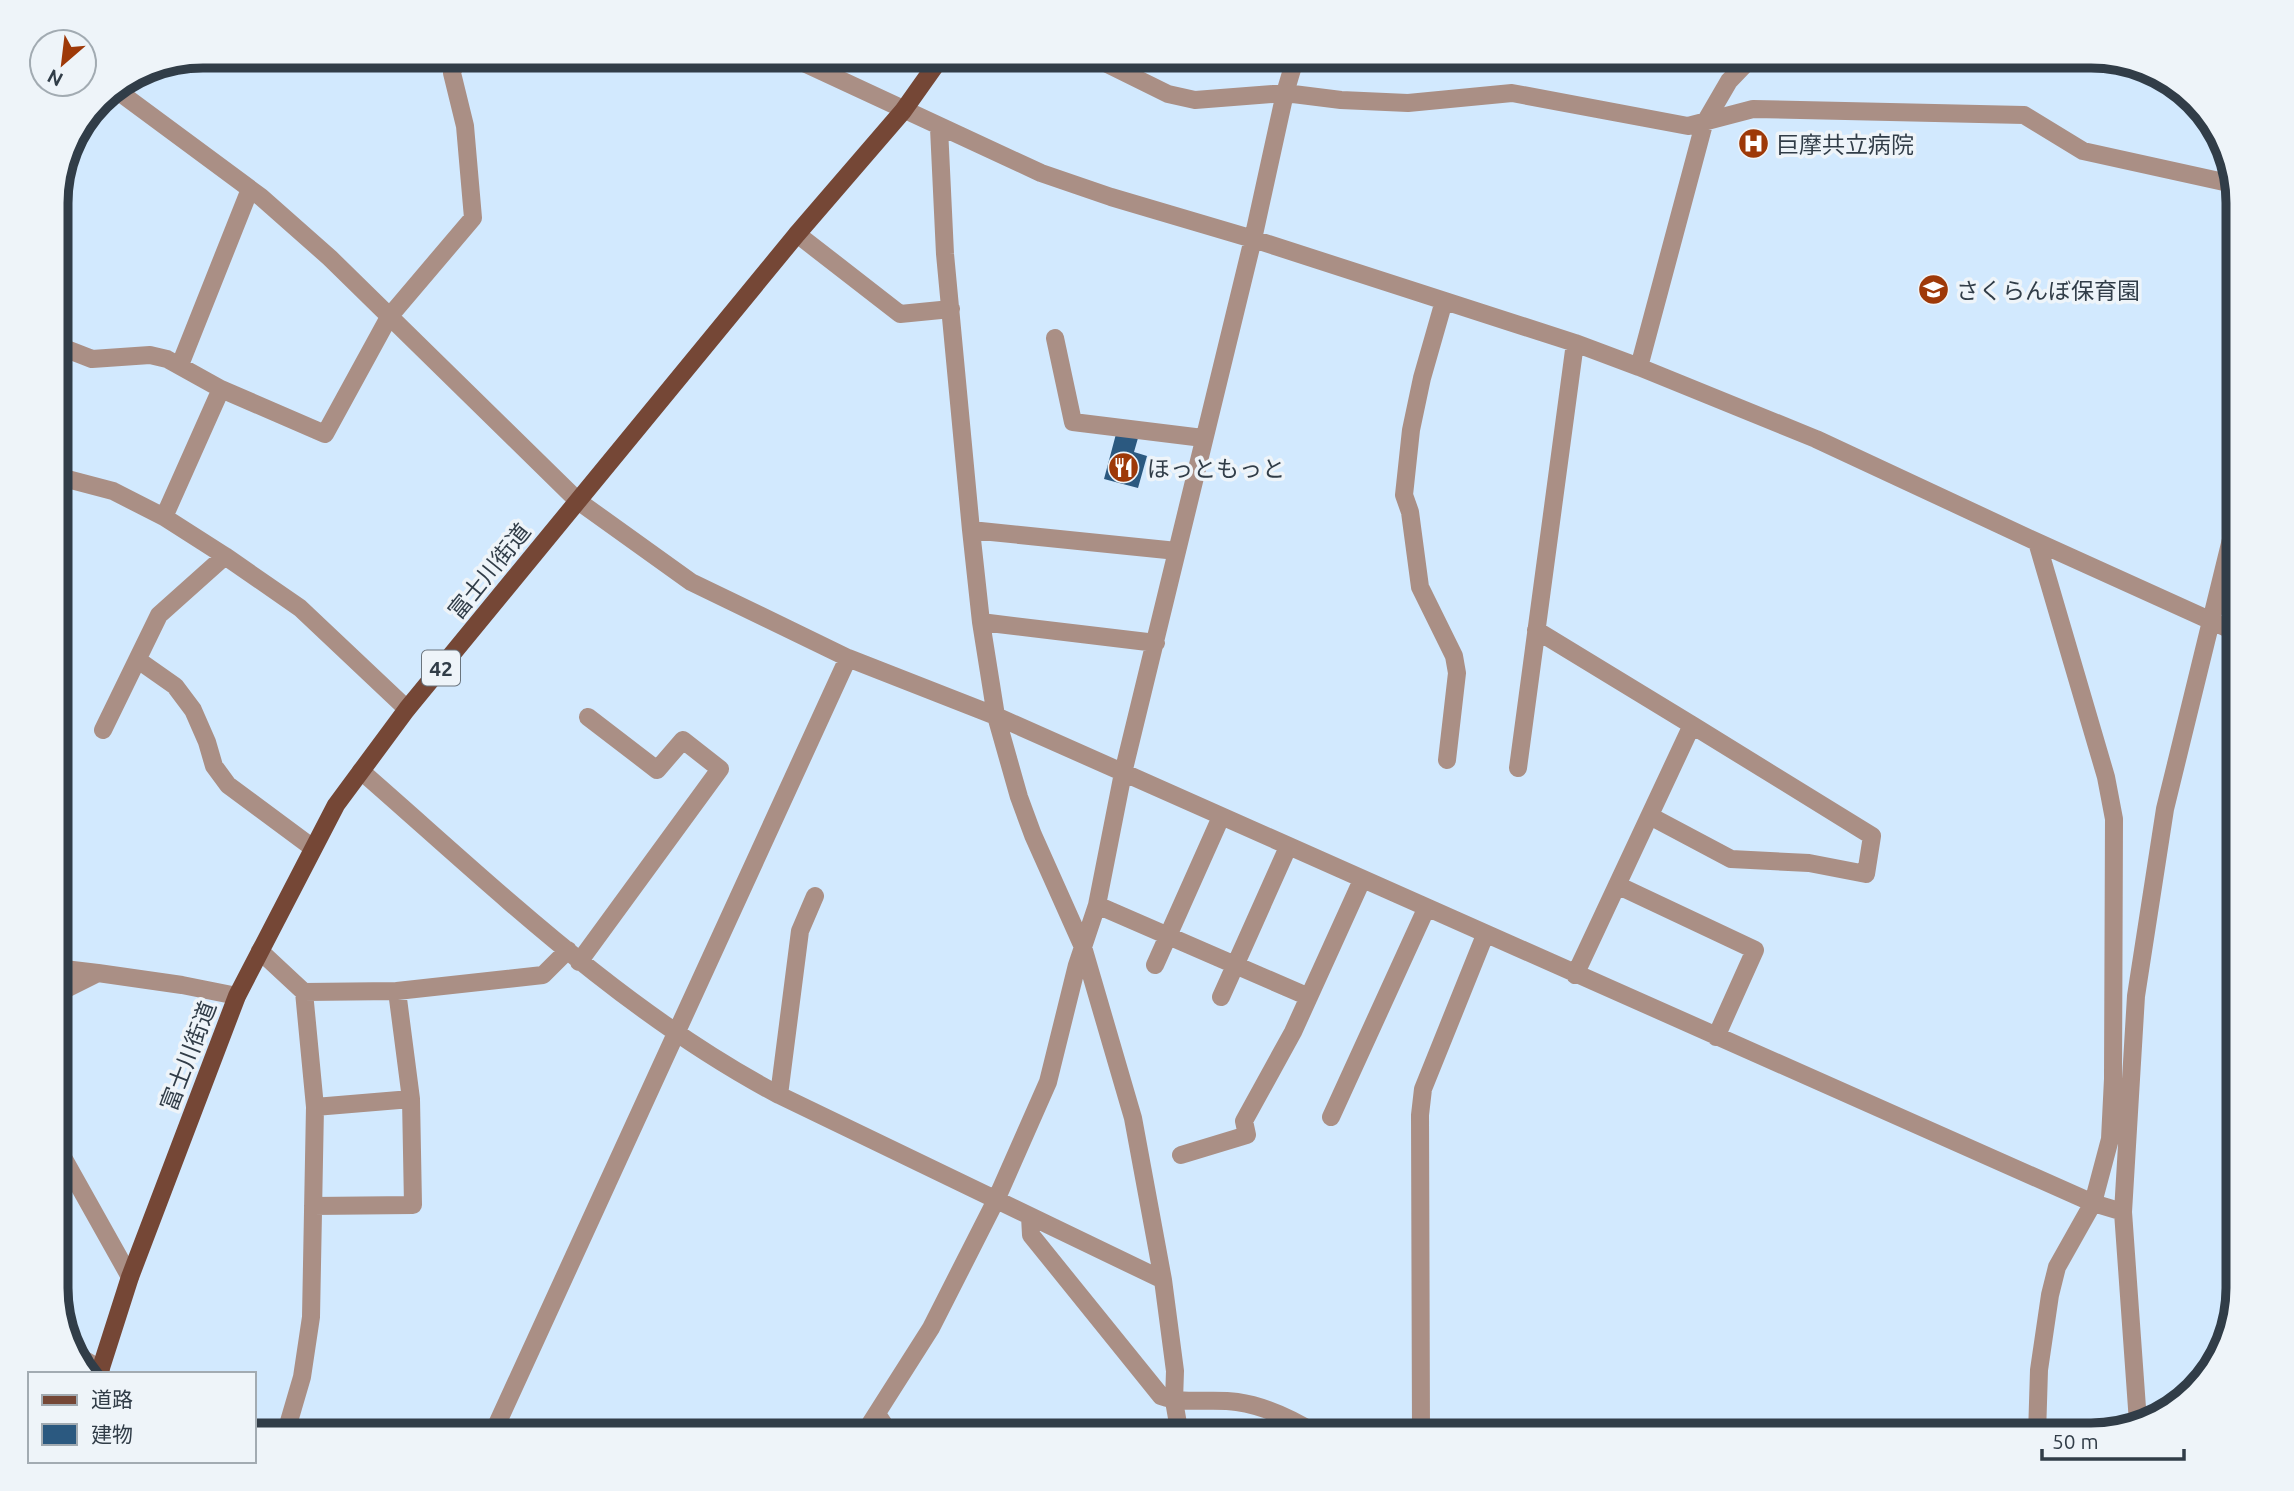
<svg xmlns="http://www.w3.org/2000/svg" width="2294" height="1491" font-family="Ubuntu,'Noto Sans JP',sans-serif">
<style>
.building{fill:#2b5980}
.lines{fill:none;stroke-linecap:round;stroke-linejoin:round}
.minor{stroke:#aa8f85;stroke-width:18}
.major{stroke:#754736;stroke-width:18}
.labels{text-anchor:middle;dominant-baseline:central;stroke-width:7;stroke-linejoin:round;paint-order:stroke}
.shield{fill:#eef4f9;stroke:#6a747d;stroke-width:2}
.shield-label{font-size:21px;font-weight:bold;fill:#313d48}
.poi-label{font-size:23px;fill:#313d48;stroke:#eef4f9;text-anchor:start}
.street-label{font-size:23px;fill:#313d48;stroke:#eef4f9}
.rim{fill:none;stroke:#313d48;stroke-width:9}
</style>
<rect width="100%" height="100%" fill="#d2e9fe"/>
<!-- building -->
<path class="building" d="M1116,434L1138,438L1134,452L1147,456L1138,488L1104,479Z"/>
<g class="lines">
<!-- minor -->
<path class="minor" d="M789,56L1041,173L1111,197L1253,239L1575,343L1639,367L1816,439L2037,542L2238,633
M1091,56L1168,94L1195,100L1285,93L1341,100L1408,103L1512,93L1688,126L1753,109L2024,115L2083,151L2233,184
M115,89L261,197L330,258L578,501L691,582L848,658L996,716L2093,1203L2123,1212
M939,128L945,254L971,530L981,622L996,716L1019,797L1033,835L1083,947L1133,1118L1163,1280L1175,1371L1174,1401L1180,1435
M797,234L900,314L951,309
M1444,301L1422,378L1411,430L1404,495L1410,512L1420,587L1454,656L1457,673L1447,760
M1055,338L1073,422L1203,438
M56,345L92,359L150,355L167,359L221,389
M180,365L250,189
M1639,367L1704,124L1729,81L1753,56
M56,476L113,491L164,517L225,556L300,608L407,709
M164,517L221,389L325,434L389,317L473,218L465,126L452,73L458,56
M971,530L1177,551
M2037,542L2106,777L2114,819L2113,1079L2110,1139L2093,1203L2057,1267L2050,1295L2039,1370L2037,1435
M981,622L1156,643
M1536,630L1692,725L1575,975
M138,660L175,686L193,710L207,742L214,766L228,785L313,848
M103,730L159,615L225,556
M1518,768L1575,343
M361,771C494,887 622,1012 779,1095L1163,1280
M1650,816L1731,859L1809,863L1866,874L1872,836L1692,725
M1617,885L1755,950L1716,1037
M1097,905L1309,997
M260,951L304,992L315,1107L311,1317L302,1377L285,1435
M579,962L720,769L683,740L657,770L588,717
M1155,965L1221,817
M56,968L98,973
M304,992L397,991L543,975L568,950
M56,994L98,973L182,985L237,996
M1221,997L1288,847
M779,1095L800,931L815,896
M315,1107L411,1099
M1331,1117L1426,909
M56,1145L130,1277
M1181,1155L1247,1135L1244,1121L1293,1032L1362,880
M313,1206L413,1205L411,1099L397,991
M1030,1216L1031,1235L1161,1396C1185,1405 1211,1398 1237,1402C1265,1406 1294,1420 1318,1435
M74,1354L101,1369
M877,1414L891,1435
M2138,1422L2123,1212L2136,996L2165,809L2238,511
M492,1435L848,658
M863,1435L931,1328L996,1200L1048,1082L1077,965L1097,905L1123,773L1253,239L1285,93L1296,56
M1421,1435L1420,1115L1423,1089L1485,935"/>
<!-- major -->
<path class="major" d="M99,1374L130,1277L237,996L336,805L407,709L797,234L903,111L942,56"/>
</g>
<!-- icons -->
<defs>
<symbol id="hospital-disc" viewBox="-11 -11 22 22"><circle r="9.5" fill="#9e3908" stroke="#eef4f9"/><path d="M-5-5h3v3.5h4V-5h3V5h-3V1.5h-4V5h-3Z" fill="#fff"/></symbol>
<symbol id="school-disc" viewBox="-11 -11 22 22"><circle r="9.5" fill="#9e3908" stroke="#eef4f9"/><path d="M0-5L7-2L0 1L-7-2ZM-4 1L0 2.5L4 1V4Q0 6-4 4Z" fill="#fff"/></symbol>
<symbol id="restaurant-disc" viewBox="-11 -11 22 22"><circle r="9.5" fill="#9e3908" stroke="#eef4f9"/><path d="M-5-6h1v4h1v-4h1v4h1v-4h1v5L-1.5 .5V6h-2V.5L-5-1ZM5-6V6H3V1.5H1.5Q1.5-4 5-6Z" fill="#fff"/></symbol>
</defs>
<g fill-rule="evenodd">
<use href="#hospital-disc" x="1736" y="126" width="35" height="35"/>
<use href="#school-disc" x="1916" y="272" width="35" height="35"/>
<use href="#restaurant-disc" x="1106" y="450" width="35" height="35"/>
</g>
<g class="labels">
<!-- shield labels -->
<rect class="shield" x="422" y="650.5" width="38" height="35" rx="5"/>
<g class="shield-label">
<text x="441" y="668">42</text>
</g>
<!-- poi labels -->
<g class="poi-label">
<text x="1776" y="144">巨摩共立病院</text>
<text x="1956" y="290">さくらんぼ保育園</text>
<text x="1147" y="468">ほっともっと</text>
</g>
<!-- street labels -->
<g class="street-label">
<text transform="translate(489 571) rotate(-51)">富士川街道</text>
<text transform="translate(188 1056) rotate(-69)">富士川街道</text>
</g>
</g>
<!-- crop -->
<path d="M0 0H2294V1491H0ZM203 68H2091A135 135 0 0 1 2226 203V1288A135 135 0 0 1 2091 1423H203A135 135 0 0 1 68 1288V203A135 135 0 0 1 203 68Z" fill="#eef4f9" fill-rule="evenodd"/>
<path class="rim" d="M203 68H2091A135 135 0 0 1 2226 203V1288A135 135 0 0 1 2091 1423H203A135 135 0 0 1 68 1288V203A135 135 0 0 1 203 68Z"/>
<!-- legend -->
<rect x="28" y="1372" width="228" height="91" fill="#eef4f9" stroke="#a2abb2" stroke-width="2"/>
<rect x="42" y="1395" width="35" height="10" fill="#754736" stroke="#a2abb2" stroke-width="2"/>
<text x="91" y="1407" font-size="21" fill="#313d48">道路</text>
<rect x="42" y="1424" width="35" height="21" fill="#2b5980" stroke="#a2abb2" stroke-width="2"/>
<text x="91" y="1442" font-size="21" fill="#313d48">建物</text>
<!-- north arrow -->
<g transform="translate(63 63) rotate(208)"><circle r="33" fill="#eef4f9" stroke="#a2abb2" stroke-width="2"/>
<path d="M0-5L12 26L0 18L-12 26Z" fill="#9e3908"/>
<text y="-10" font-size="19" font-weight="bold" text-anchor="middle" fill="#313d48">N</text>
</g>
<!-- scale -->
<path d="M2042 1449v10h142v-10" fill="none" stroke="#313d48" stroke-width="3.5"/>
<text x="2052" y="1449" font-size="21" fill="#313d48" stroke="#eef4f9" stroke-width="5" paint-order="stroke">50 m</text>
</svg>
